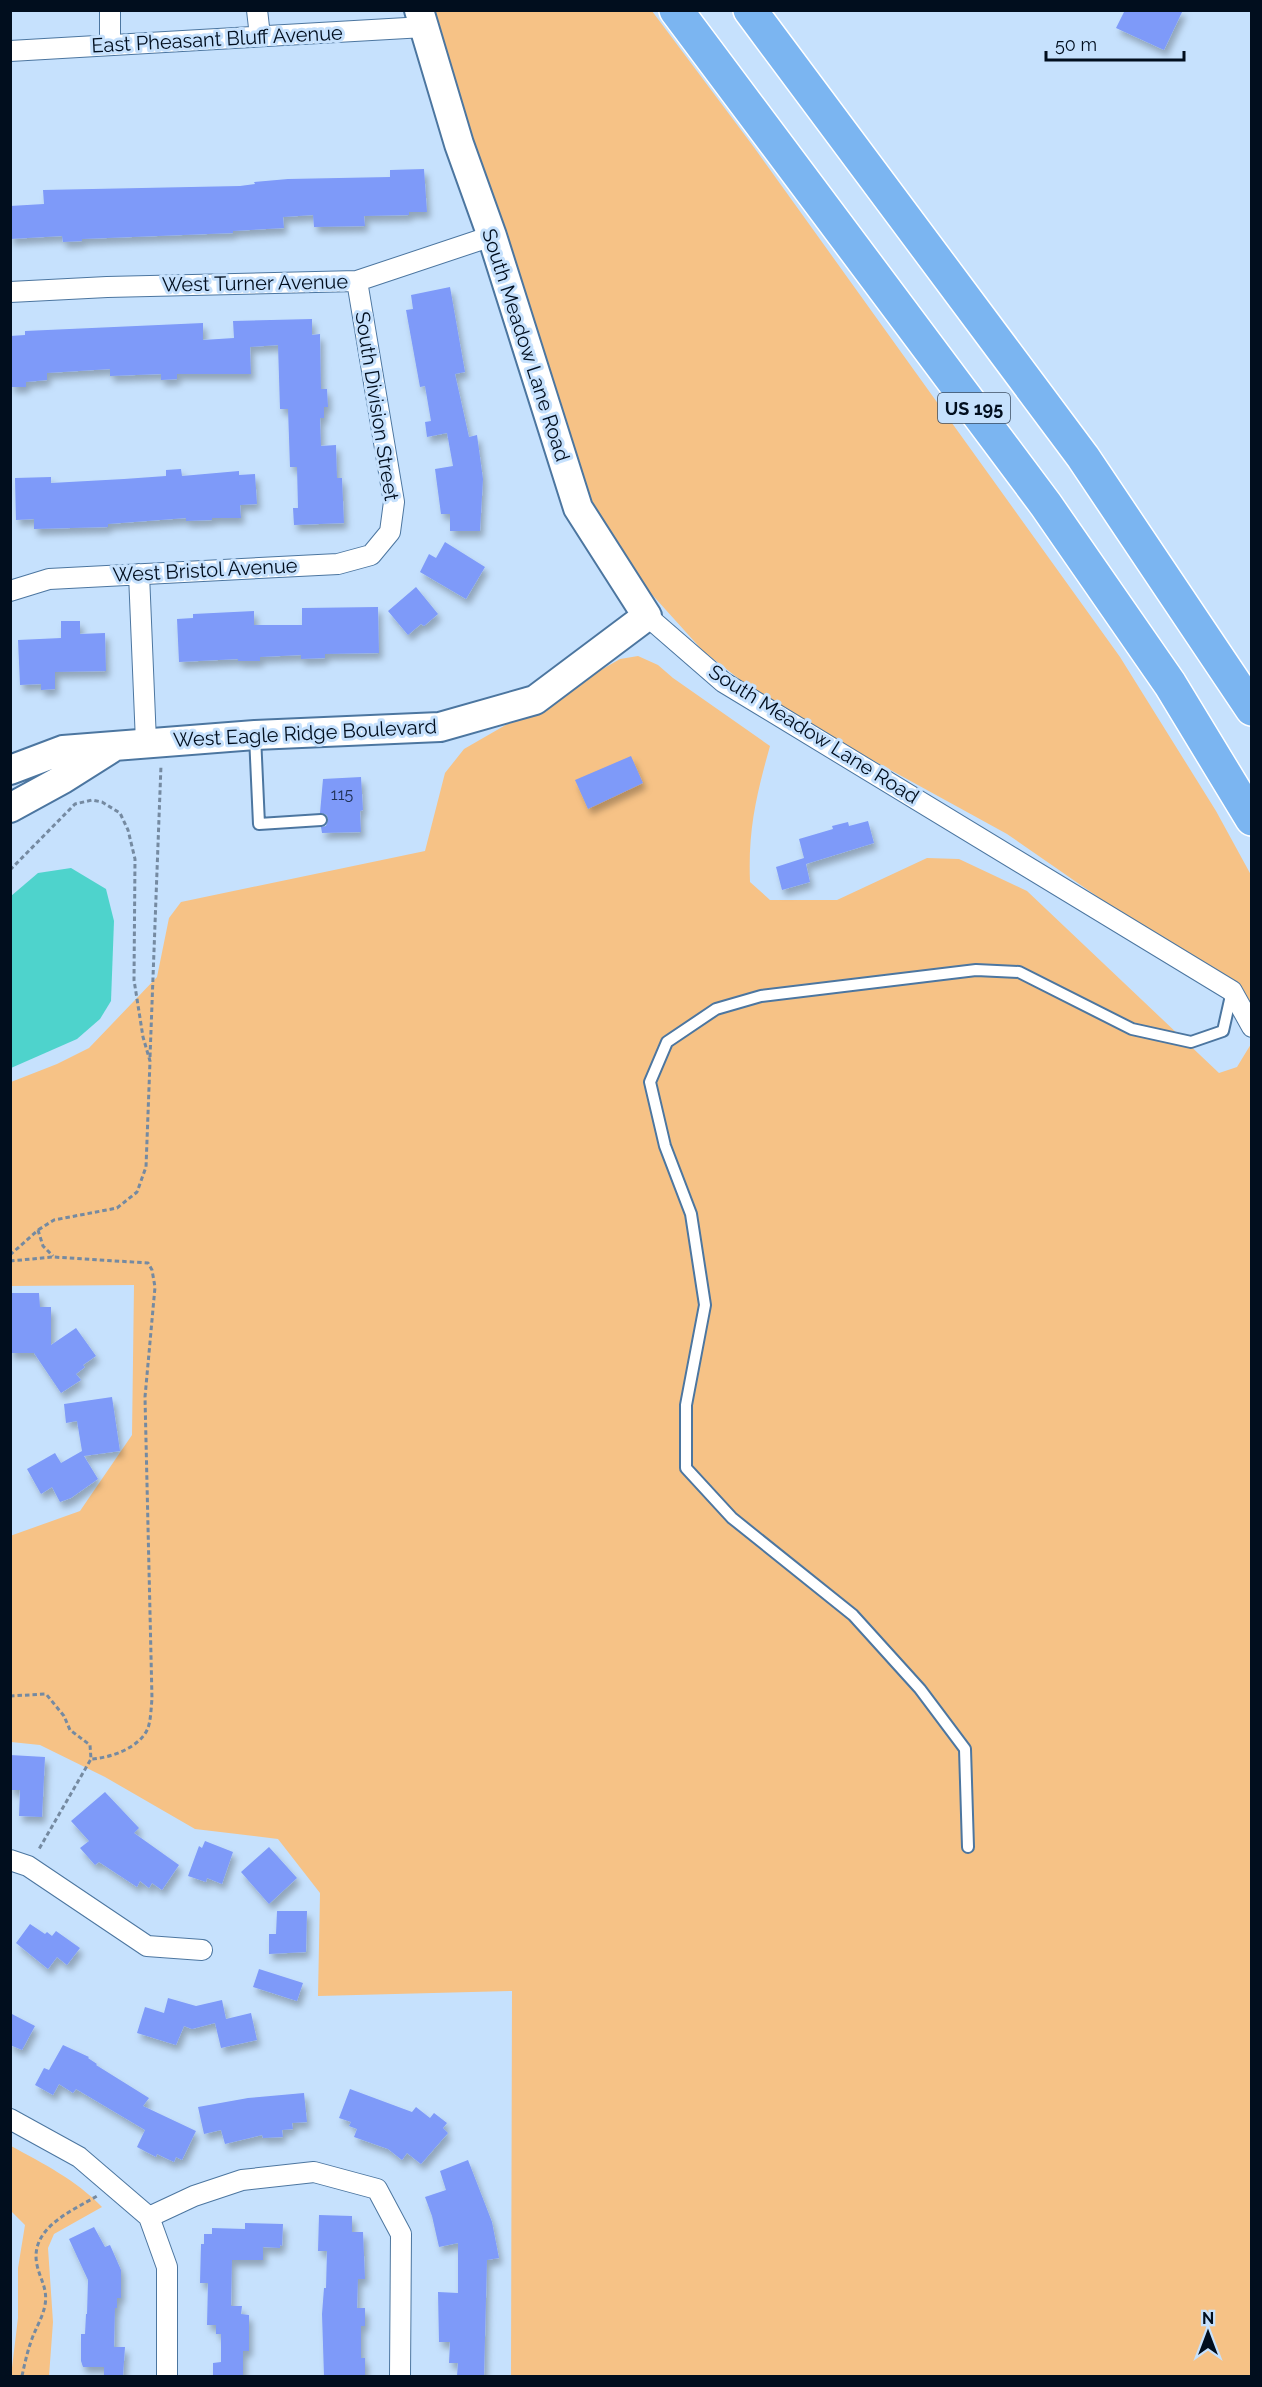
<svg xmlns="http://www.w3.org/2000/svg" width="1262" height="2387" font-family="Raleway,sans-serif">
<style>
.green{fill:#f6c286}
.water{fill:#4ed3cc}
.building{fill:#7e9af9;filter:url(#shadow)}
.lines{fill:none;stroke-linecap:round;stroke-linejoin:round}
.lane-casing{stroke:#4c76a0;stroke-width:14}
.street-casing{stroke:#4c76a0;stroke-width:22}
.secondary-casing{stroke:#4c76a0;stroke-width:32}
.highway-casing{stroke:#fff;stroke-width:36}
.path{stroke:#758aa1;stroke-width:3;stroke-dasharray:4.5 3;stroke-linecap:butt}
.lane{stroke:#fff;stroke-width:10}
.street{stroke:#fff;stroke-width:20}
.secondary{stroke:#fff;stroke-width:28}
.highway{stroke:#7bb5f1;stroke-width:33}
.labels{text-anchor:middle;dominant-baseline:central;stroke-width:6;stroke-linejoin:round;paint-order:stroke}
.number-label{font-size:16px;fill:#203155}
.shield{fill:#c6e1fd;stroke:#3c4d61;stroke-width:1.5}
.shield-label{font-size:18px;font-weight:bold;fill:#010e1e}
.street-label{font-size:20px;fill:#010e1e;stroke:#c6e1fd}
</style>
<defs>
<filter id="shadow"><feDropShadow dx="3.5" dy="6" stdDeviation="3" flood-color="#0004"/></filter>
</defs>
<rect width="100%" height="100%" fill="#c6e1fd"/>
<!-- green -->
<path class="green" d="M432,11H652L753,146L1120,657L1216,811L1251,875V1003L1007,834L774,706L703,651L628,568L577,478Z
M638,656L658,665L673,678L770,746C756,796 748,830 750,882L770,900H837L927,858L959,859L1027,891L1219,1073L1237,1067L1251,1044V2376H511L512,1991L318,1996L320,1893L278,1839L195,1829L105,1777L40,1745L11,1742L10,1536L80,1511L132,1435L134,1285L11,1286V1082L57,1064L89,1048L157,977L169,918L181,902L425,851L445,773L464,749L620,659Z
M11,2146C44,2164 76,2180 102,2207L54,2234L48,2248L53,2322L49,2376H11L18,2318V2268L25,2225L11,2211Z"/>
<!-- water -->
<path class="water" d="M71,868L106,889L114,921L111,1001L100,1019L77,1039L11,1068V896L38,873Z"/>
<!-- building -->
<path class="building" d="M1125,10H1183L1164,50L1116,28Z
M424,169L427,212H409V215L364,216L365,226L314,227L313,215L283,217L284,228L233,231V233L82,239V241L63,242L62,236L10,239V206L44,204L43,190L240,186L255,184L254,182L288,179L390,177V170Z
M450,287L465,372L455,374L469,437L477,435L483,479L480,531H450V514H441L435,469L453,466L447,433L427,437L425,422L431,421L425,386L420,387L406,310L413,309L411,295Z
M312,319V335L320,334L321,389H327L328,407H324V418H320L321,446L336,445L337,478H342L344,523L294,525L293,508H298L297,467H290L288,409H280L278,345L250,347L251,374H177V379L161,380V374L110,376V369L47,373V380L26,382V387H11L10,336L25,335V331L203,323V340L234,338L233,321Z
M181,469L182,476L239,471V475L255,474L257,504L240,505L241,518H212V520L186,521V518L108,524V527L34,529V519L16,520L15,478L51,477V483L124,479L166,476V470Z
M445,542L485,567L466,599L420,572L429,554L436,558Z
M416,587L438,614L424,626L421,624L408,635L388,611Z
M378,607L379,653L325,654V658L301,659V655L260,657V661H238V659L179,662L177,619L193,618V614L254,611V625H302V608Z
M61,621H80V634L105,633L106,671L55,672V689L41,690V684L20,685L18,640L61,638Z
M631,756L643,783L588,809L575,780Z
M361,777L363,810L360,811L361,832L322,833L321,827L326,826L328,820L327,815L320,813L323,779Z
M868,821L874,843L806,864L810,882L782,890L776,867L804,858L799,839L833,829L832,826L848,822L849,826Z
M10,1293H39L40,1307H51V1345L76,1328L96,1356L83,1365L85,1367L76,1374L81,1380L61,1393L34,1353H10Z
M112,1397L120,1451L84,1456L98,1479L71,1498L60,1502L52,1487L41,1494L27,1469L55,1453L61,1463L82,1451L77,1421L66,1423L64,1404Z
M10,1755L45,1757L42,1817L19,1816L20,1790H10Z
M105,1792L139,1828L134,1833L179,1865L162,1890L152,1883L149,1888L140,1881L137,1887L99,1862L95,1865L80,1848L89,1841L71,1821Z
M205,1841L233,1852L222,1884L207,1878L206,1882L188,1876L199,1846L202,1848Z
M269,1847L297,1878L269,1904L241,1872Z
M277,1911H307L306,1952L269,1954V1934H276Z
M30,1924L45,1934L47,1932L52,1936L56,1931L80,1948L67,1965L57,1957L48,1969L16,1943Z
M259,1969L303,1983L297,2001L253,1987Z
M168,1998L196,2006L222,2000L226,2019L251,2013L257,2040L221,2048L215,2023L192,2029L184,2026L176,2045L137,2033L145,2007L164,2013Z
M10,2013L35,2026L22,2050L10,2045Z
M63,2045L89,2057L88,2058L97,2064L96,2065L149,2098L143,2106L196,2131L182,2160L176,2157L174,2162L157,2154L156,2157L137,2147L145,2130L76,2089L73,2093L59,2084L53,2095L35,2085L44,2068L49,2070Z
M350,2089L412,2112L416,2107L430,2118L434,2113L447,2123L443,2128L448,2133L421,2164L407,2153L402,2160L388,2149L354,2137L357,2129L349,2126L351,2122L339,2118Z
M304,2093L307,2122L292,2123L293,2129L282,2130L283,2137L263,2138L262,2135L225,2144L221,2130L204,2134L198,2107L248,2098Z
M468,2160L492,2222L499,2258L487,2260L484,2376H457L458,2363H449L450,2342H439L438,2292L458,2293V2243L439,2247L432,2216L425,2197L446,2190L440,2171Z
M319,2215L352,2216V2232H363L365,2279H358L357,2308H365V2326H361V2358H365V2376H324L322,2314L324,2288H326L327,2251H318Z
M245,2223L283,2224L282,2246L280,2245V2248L263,2247V2260H232L231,2306H242L241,2314L249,2315V2351H243V2376H213V2363L221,2362V2334H216V2325H207L208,2283H200L201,2244H204V2234H212V2228L245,2229Z
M94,2227L105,2247L110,2245L121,2270V2298H117V2308H115L114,2347H125L123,2375H104V2367H83L81,2361V2334H85L86,2314H87L88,2280L69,2239Z"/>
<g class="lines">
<defs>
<path id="lane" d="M255,736L259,824L321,820
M968,1847L965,1749L920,1689L853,1615L732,1518L686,1468V1405L705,1305L691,1214L665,1146L650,1082L667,1042L716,1009L761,996L976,970L1019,972L1132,1029L1191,1042L1223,1031L1232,991"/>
<path id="street" d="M257,10L260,36
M110,45V10
M10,51L424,27
M10,292L107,287L357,281L492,236
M139,574L146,742
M10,591L49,579L338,564L371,555L390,532L394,502L357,281
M647,616L723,682L1232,991L1252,1027
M10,1860L28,1866L147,1946L202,1950
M10,2119L79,2157L149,2217L167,2267V2376
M149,2217L194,2196L242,2180L314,2172L377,2189L401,2234L400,2376"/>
<path id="secondary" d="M10,770L63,750L255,735L440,727L535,700L647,616L578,508L492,236L459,144L419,10
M10,808L63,779L112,748"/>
<path id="highway" d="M676,10L1046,505L1170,684L1252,819
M750,10L1083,457L1252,709"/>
</defs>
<!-- lane casing -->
<use href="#lane" class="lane-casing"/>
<!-- street casing -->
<use href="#street" class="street-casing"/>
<!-- secondary casing -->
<use href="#secondary" class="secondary-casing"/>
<!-- highway casing -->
<use href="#highway" class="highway-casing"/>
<!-- path -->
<path class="path" d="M10,870L75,804L92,800L102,802L120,813L128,830L135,859L134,980L143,1037L150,1061L146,1167L137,1192L117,1208L54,1220L38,1230
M150,1057L161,765
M10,1255L38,1230L43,1246L53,1256
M10,1261L53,1257L148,1263L152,1270L155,1287L145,1397L152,1699C151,1708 151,1719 148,1728C140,1748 110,1758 91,1759
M10,1696L46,1694L64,1716L70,1730L90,1745L91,1759L39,1849
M22,2376C25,2362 28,2349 33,2336C37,2326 43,2316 45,2305C48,2289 40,2279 37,2265C29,2228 72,2211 97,2196"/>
<!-- lane -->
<use href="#lane" class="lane"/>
<!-- street -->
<use href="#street" class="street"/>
<!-- secondary -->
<use href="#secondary" class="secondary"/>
<!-- highway -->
<use href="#highway" class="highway"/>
</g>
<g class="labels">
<!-- number labels -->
<g class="number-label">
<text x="342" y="794">115</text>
</g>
<!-- shield labels -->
<rect class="shield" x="938" y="393" width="72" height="30" rx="4.5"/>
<g class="shield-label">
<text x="974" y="408">US 195</text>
</g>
<!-- street labels -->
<g class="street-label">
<text transform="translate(217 39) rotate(-3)">East Pheasant Bluff Avenue</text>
<text transform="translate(255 283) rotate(-1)">West Turner Avenue</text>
<text transform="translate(526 345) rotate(72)">South Meadow Lane Road</text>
<text transform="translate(377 406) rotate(81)">South Division Street</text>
<text transform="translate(205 570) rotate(-3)">West Bristol Avenue</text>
<text transform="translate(305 733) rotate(-3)">West Eagle Ridge Boulevard</text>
<text transform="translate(814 734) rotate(32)">South Meadow Lane Road</text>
</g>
</g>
<!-- border -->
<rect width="1262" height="2387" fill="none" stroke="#010e1e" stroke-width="24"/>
<!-- north arrow -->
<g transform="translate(1208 2333)" stroke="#c6e1fd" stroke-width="4.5" paint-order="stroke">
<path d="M0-4.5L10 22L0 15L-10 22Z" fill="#010e1e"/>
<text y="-9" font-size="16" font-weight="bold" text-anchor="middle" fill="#010e1e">N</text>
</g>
<!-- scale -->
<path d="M1046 51v9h138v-9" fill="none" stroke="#010e1e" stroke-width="3"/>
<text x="1055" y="51" font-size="18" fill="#010e1e" stroke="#c6e1fd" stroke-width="4.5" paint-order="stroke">50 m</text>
</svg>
